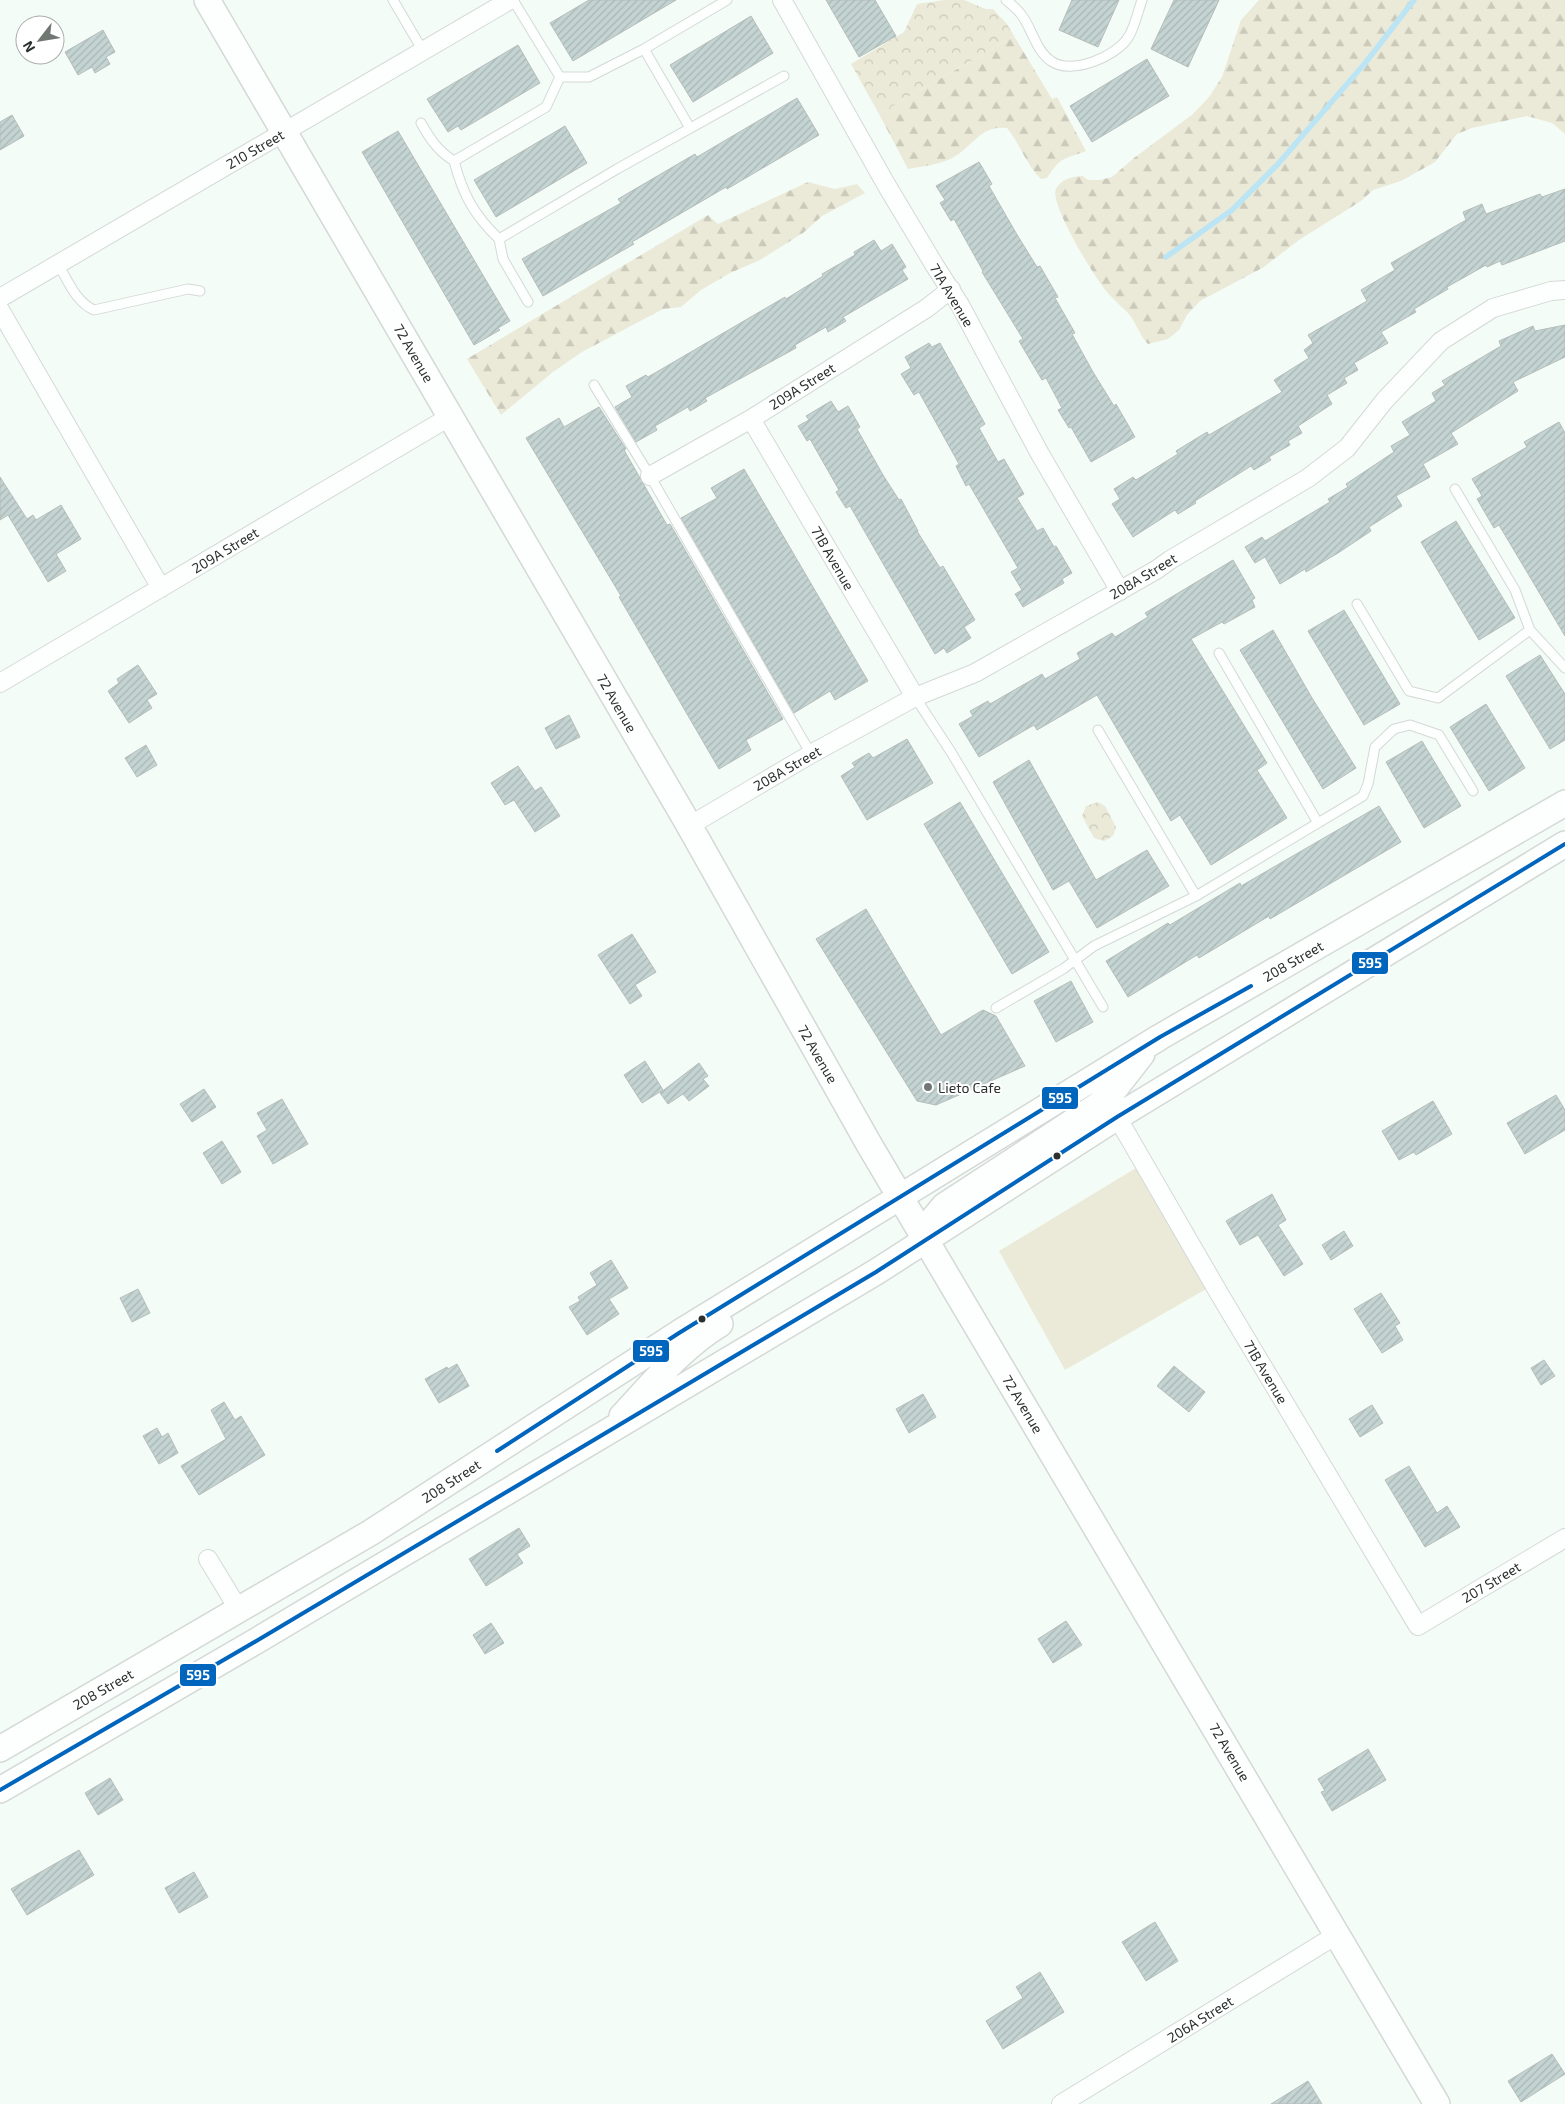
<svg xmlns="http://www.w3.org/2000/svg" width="1565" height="2104" font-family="'Exo 2',sans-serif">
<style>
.grass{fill:#ebead8}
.forest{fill:url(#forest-firs)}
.park{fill:url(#park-crowns)}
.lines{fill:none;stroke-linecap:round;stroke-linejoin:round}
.stream{stroke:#bbe4f4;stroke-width:5.5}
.building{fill:url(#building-hatch);stroke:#b6bdba}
.lane-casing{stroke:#d4d9d6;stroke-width:11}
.street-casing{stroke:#d4d9d6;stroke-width:20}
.secondary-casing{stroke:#d4d9d6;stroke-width:28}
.lane{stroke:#fdfffe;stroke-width:9}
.street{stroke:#fdfffe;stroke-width:18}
.secondary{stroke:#fdfffe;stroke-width:25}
.bus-1-casing{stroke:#fff;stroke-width:8}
.bus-1{stroke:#0065bd;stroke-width:4}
.poi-dot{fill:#717874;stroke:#fff;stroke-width:2}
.bus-dot{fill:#2b312e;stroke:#fff;stroke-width:2}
.labels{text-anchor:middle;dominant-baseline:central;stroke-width:4;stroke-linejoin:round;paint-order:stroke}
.street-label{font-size:14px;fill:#2b312e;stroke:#fff}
.poi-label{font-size:14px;fill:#2b312e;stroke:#fff;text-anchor:start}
.line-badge{stroke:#fff;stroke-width:2}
.badge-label{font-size:14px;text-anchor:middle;font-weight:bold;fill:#fff}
</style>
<defs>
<pattern id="forest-firs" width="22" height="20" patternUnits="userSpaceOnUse" patternTransform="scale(1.25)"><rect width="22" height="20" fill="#ebead8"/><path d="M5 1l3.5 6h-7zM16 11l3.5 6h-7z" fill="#cac9ba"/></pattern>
<pattern id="park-crowns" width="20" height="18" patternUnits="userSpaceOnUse" patternTransform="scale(1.25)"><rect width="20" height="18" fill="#ebead8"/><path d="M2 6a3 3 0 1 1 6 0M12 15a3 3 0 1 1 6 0" fill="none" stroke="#cac9ba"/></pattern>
<pattern id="building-hatch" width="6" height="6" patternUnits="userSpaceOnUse" patternTransform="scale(1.25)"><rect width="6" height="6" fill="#c4d4d2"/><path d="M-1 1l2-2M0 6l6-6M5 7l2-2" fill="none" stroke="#a9b6b5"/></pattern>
</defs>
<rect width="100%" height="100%" fill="#f4fcf7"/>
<!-- grass -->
<path class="grass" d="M1136,1168L1208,1288L1065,1370L999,1251Z"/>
<!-- forest -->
<path class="forest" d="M1259,0H1565V134L1552,123L1527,116L1472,128L1457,134L1435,162L1401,181L1373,190L1361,201L1299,240L1264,267L1200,301L1187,315L1179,330L1168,339L1148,344C1139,335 1136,321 1127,312C1118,303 1108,295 1101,284C1091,271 1049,202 1056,189C1061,179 1073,176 1083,176L1088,180H1100L1112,177L1134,158L1193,114L1209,97L1222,77L1241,20Z
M1014,36L1052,99L1057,97L1086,151C1064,160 1062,155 1047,178L1041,179C1026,164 1020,144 1007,128C981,125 974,145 954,157C940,165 923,166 908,169L879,114Z
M808,182L835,189L857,184L865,193L822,216L803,233L760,260L730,273L701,290L681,307L663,309L582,352L553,372L501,415L467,359L708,215L718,224Z"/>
<!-- park -->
<path class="park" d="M944,0H964L986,9H993L1007,24L1014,36L879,114L851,64L904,32L917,4Z
M1098,802L1105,806L1116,827L1113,836L1104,841L1094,838L1082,816L1086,806Z"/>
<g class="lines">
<!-- stream -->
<path class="stream" d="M1166,257L1232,210L1278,164L1366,62L1414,0"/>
</g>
<!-- building -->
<path class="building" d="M589,0H676L573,61L550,23Z
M826,0H875L896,36L859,57Z
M1072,0H1119L1098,47L1059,30Z
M1174,0H1219L1188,67L1151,49Z
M751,16L773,53L693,102L670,65Z
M103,30L115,52L106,57L110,64L95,73L92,67L78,75L65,52Z
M518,45L540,83L461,130L458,126L448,132L427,99Z
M1147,59L1169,96L1092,142L1070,106Z
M797,98L819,135L727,189L726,187L632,242L634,244L543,296L522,259L621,203L618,199L695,154L697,157Z
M12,115L24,136L0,150V122Z
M565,126L587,163L496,217L474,180Z
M398,131L510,321L498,328L500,330L474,345L362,152Z
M979,162L992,184L989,186L1016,233L1037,267L1040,266L1058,297L1055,298L1075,333L1072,334L1093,372L1114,406L1116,404L1135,437L1091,462L1071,427L1069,428L1058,410L1062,408L1046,378L1042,380L1019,341L1023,339L982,272L983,271L954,219L951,221L940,203L945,200L936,186Z
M1565,189V241L1502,265L1500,261L1487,267L1486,265L1447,287L1448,289L1414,309L1416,312L1381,332L1388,343L1354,363L1358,370L1344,378L1347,383L1327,395L1332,404L1298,426L1302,433L1288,441L1290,445L1269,457L1271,460L1254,470L1251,466L1195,501L1196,503L1178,514L1175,510L1133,537L1112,504L1120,499L1114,489L1133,477L1136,480L1178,454L1176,451L1207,432L1209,435L1282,392L1274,380L1309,358L1304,350L1313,343L1308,335L1367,301L1361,290L1395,270L1391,263L1466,220L1463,212L1482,204L1486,214L1540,194L1542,197Z
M874,240L881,251L892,244L906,267L902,270L908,279L843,317L846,321L828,332L826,327L795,345L796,348L705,398L707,401L690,411L688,407L655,426L657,430L636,442L615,407L632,397L626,386L646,375L648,377L785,297L786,299L823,276L822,274L855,255L854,252Z
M1565,325V357L1513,382L1518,391L1451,433L1458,444L1423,464L1430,477L1396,496L1402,506L1369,527L1371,531L1338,553L1306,572L1305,569L1280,584L1265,557L1255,563L1245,547L1262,537L1265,541L1330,502L1328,499L1348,487L1346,484L1394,452L1391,446L1410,435L1402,422L1436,401L1432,393L1445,385L1442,381L1501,346L1499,341L1533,326L1535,331Z
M929,343L932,347L940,343L985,424L979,428L998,462L1004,459L1024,494L1017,498L1037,531L1043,528L1054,547L1056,546L1072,573L1062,579L1064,583L1023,607L1015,594L1022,590L1011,572L1018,568L969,484L966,486L956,466L959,464L919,392L914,395L901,374L911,368L905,357Z
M831,401L838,412L848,406L860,427L857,429L883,475L899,500L901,499L918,531H917L940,568L943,566L975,620L964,627L971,638L947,653L944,648L935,654L850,506L846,508L836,492L839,490L810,439L807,441L798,426L809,420L806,416Z
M599,407L626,449L624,450L667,525L670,524L783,719L746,740L751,750L719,769L619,597L621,596L526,438L559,418L564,427Z
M1559,422L1565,433V636L1499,525L1494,528L1477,499L1482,496L1472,479L1527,447L1524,442Z
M744,469L868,681L835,700L830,691L794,713L681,518L717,498L711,488Z
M0,477L27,519L33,515L36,520L61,505L81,539L56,554L66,571L48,582L8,515L0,520Z
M1456,521L1515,618L1479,640L1421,542Z
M1233,560L1255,598L1252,600L1255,607L1224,624L1222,622L1191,639L1267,763L1257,770L1287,818L1211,865L1180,815L1171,821L1097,695L1037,730L1034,725L979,757L959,724L973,716L970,711L988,701L990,704L1042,674L1045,679L1080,659L1077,653L1112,633L1115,637L1148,617L1145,613Z
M1344,610L1400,704L1364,725L1308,631Z
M1273,630L1312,698L1356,768L1323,789L1240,650Z
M1540,655L1565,694V740L1550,749L1506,676Z
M138,665L157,694L147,700L152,708L129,723L108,691L119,683L117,679Z
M1486,704L1525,768L1489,791L1450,727Z
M569,715L580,737L556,749L545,728Z
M907,739L933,783L867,820L841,776L855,767L852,763L869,753L873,758Z
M1422,741L1461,806L1424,828L1386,762Z
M146,745L157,765L137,777L125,758Z
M1029,760L1096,880L1147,850L1169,886L1097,928L1069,881L1053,890L993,782Z
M518,766L535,791L541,787L560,816L535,832L514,800L505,805L491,783Z
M960,802L1049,952L1012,974L924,824Z
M1379,806L1401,842L1270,919L1269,916L1199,958L1197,955L1128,997L1106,961L1168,923L1170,925L1240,883L1241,886Z
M866,909L941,1035L983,1010L996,1016L1025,1066L936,1105L917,1101L816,939Z
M632,934L656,972L635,985L642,996L630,1004L598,955Z
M1071,981L1093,1022L1056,1042L1034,1001Z
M645,1061L663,1090L642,1103L624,1075Z
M699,1063L708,1076L703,1079L709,1086L689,1101L683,1094L668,1104L660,1093Z
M204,1089L216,1107L192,1122L180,1104Z
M1556,1095L1565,1110V1130L1525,1154L1507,1123Z
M282,1099L308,1144L273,1164L257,1136L267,1130L257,1113Z
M1433,1101L1452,1134L1416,1155L1414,1152L1399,1160L1382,1131Z
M222,1141L241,1172L222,1184L203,1153Z
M1272,1194L1286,1220L1278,1225L1303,1264L1284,1276L1258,1235L1240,1245L1226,1221Z
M1344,1231L1353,1246L1331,1260L1322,1245Z
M611,1260L628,1288L609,1299L619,1314L587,1335L569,1307L580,1301L578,1297L597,1285L590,1273Z
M138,1289L150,1313L132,1322L120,1298Z
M1381,1293L1400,1323L1395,1326L1403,1340L1382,1353L1354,1309Z
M1544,1360L1555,1376L1541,1385L1531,1368Z
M457,1364L469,1386L439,1403L425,1379L447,1367L448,1369Z
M1174,1366L1205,1392L1189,1412L1157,1386Z
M923,1394L936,1417L909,1433L896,1409Z
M224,1402L235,1420L241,1416L265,1455L199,1495L181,1466L226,1439L211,1410Z
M1372,1405L1383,1423L1360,1437L1349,1419Z
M157,1428L162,1437L168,1433L178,1453L159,1464L143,1436Z
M1409,1466L1437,1513L1447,1506L1460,1527L1425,1547L1385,1480Z
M519,1528L530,1546L517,1554L523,1563L486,1586L469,1559Z
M1066,1621L1082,1645L1053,1663L1038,1639Z
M491,1623L504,1643L485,1654L473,1635Z
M1368,1749L1386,1780L1332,1811L1321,1792L1325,1791L1318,1779Z
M110,1778L123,1800L98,1815L85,1793Z
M79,1850L94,1875L27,1915L11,1889Z
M194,1872L208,1897L179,1913L165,1888Z
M1155,1922L1178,1961L1146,1981L1122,1942Z
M1040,1972L1064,2012L1003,2049L986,2021L1023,1998L1016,1987Z
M1552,2054L1565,2074L1521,2102L1508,2081Z
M1308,2081L1322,2104H1271Z"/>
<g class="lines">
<defs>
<path id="lane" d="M393,0L423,51
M513,0L560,77
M1006,0C1011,4 1016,8 1020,13C1032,27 1035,50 1051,61C1071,76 1118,56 1129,36C1135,26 1138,11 1142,0
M644,49L690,128
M421,123C430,139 438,151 454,161C463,195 474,215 499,239L617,169L784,76
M454,161L546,107L560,77H589L644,49L727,0
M499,239L503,259L528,302
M58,264C68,281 76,302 94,310L188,289L200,291
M594,385L650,476L811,754
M1455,489L1515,590L1530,630L1565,668
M1357,604L1409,691L1438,698L1530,630
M1219,653L1318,823
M915,697L951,752L1103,1007
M1098,730L1196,896
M996,1008L1063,969L1094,946L1196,896L1363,796L1368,784L1375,747L1394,729L1410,725L1439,735L1473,791"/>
<path id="street" d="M782,0L887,186L935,266L960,305L1040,454L1120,591
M0,298L510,0
M0,310L161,588
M751,419L915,697
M650,476L751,419L927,308L951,289
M0,683L451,416
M689,826L811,754L915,697L975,673L1156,570L1170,560L1308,478L1347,448L1385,400L1441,341L1493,308L1551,291L1565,290
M1117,1117L1220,1295L1418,1626L1565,1538
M208,1559L239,1610
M1061,2104L1338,1934"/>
<path id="secondary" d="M207,0L686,820L870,1146L1437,2104
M926,1241L933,1219L944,1206L1097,1106L1110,1095L1142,1054
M622,1416C652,1384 682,1347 720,1324
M0,1749L370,1533L679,1333L1160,1037L1565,803
M0,1790L258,1640L876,1272L1117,1117L1565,844"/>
</defs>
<!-- lane casing -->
<use href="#lane" class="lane-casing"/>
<!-- street casing -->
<use href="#street" class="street-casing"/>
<!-- secondary casing -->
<use href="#secondary" class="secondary-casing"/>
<!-- lane -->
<use href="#lane" class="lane"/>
<!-- street -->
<use href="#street" class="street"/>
<!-- secondary -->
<use href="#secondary" class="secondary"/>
<defs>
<path id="bus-1" d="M497,1451L679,1333L1160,1037L1251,986
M0,1790L258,1640L876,1272L1117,1117L1565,844"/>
</defs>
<!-- bus-1 casing -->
<use href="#bus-1" class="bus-1-casing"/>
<!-- bus-1 -->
<use href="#bus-1" class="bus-1"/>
</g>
<!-- markers -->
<circle class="poi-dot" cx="928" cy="1087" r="5"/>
<g class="bus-dot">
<circle cx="1057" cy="1156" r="4.5"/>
<circle cx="702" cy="1319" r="4.5"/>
</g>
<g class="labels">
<!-- street labels -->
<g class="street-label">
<text transform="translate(255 149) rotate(-30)">210 Street</text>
<text transform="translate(952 295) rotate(59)">71A Avenue</text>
<text transform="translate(414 353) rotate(60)">72 Avenue</text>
<text transform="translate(802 386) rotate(-32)">209A Street</text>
<text transform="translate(225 550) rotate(-31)">209A Street</text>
<text transform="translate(833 558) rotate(60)">71B Avenue</text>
<text transform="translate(1143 576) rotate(-31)">208A Street</text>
<text transform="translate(617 703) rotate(60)">72 Avenue</text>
<text transform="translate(787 768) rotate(-30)">208A Street</text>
<text transform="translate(1293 961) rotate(-30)">208 Street</text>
<text transform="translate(818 1054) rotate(60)">72 Avenue</text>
<text transform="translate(1266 1372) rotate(59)">71B Avenue</text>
<text transform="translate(1023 1404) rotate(59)">72 Avenue</text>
<text transform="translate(451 1481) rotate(-33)">208 Street</text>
<text transform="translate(1491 1582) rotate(-31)">207 Street</text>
<text transform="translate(103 1689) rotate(-30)">208 Street</text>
<text transform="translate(1230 1752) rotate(59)">72 Avenue</text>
<text transform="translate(1200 2019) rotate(-32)">206A Street</text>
</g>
<!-- poi labels -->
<g class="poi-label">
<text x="938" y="1087">Lieto Cafe</text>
</g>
</g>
<g class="line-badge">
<rect x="1351" y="951" width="38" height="24" rx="5" fill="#0065bd"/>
<rect x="1041" y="1086" width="38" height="24" rx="5" fill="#0065bd"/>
<rect x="632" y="1339" width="38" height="24" rx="5" fill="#0065bd"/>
<rect x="179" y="1663" width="38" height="24" rx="5" fill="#0065bd"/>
</g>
<g class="badge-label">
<text x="1370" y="968">595</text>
<text x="1060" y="1103">595</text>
<text x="651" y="1356">595</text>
<text x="198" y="1680">595</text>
</g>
<!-- north arrow -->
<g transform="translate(40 40) rotate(239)"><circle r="24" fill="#ffffff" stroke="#aaadab"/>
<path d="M0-4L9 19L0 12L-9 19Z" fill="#717874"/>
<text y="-8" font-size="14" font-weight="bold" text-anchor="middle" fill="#2b312e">N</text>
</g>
</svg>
